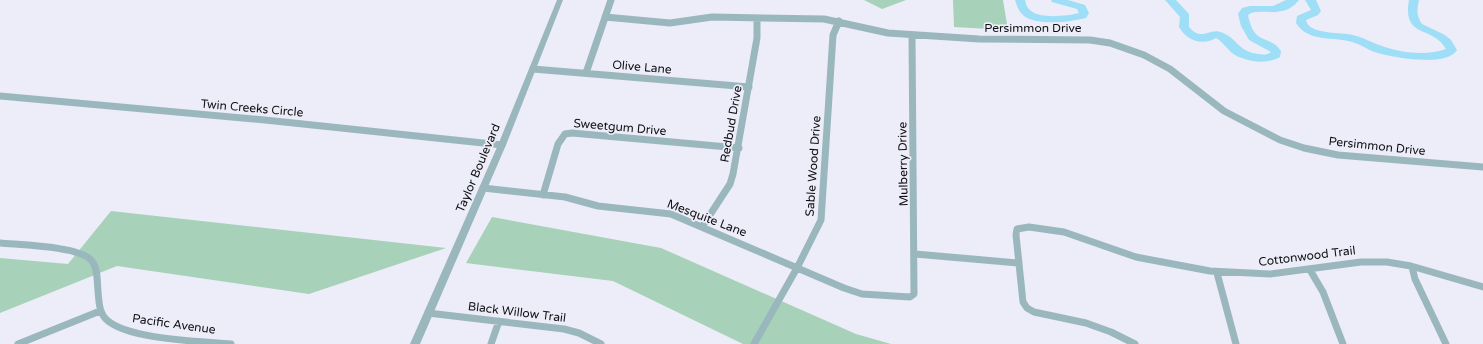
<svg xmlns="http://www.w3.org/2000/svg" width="1483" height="344" font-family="'Varela Round',sans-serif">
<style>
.green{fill:#a7d1b9}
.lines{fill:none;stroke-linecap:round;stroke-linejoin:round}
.river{fill:#9edef7;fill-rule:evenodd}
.minor{stroke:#9bb7be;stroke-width:7}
.tertiary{fill:#9bb7be;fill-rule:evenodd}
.labels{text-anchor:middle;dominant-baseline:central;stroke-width:3.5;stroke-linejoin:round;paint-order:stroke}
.street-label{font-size:12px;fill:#0e0f12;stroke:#ecedf8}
</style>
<rect width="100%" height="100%" fill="#ecedf8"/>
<!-- green -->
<path class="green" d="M864,0H906L882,9Z
M953,0H1003L1008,30L954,27Z
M111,211L446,248L309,294L117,266L0,313V258L68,264Z
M492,217L661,248L856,334L891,344H743L613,281L466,263Z"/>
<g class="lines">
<!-- river -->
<path class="river" d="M1015,0H1025C1026,4 1027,8 1031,11C1041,19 1067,16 1079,13L1077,9L1052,2L1051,0H1068L1085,5L1089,13L1086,18C1071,22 1037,26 1024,16C1019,12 1017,6 1015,0Z
M1165,0H1176L1189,14V27C1203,43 1209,26 1223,33C1238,39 1238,52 1259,54C1264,55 1267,55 1271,52L1249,40L1241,26L1238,14L1242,8L1250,6H1273L1286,0H1299C1283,21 1259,6 1248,15C1254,47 1270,34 1281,51L1280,57C1266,65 1245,62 1232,53C1226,48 1223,42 1216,38C1202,46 1187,41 1179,27L1180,17Z
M1305,0H1316L1321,11L1318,15L1306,20C1308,35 1342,32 1353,35C1363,37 1372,43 1382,46C1400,53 1428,56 1446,49C1433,25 1402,39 1409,0H1419C1417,9 1416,16 1422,24L1445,35L1451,40L1457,50C1446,68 1391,57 1374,52C1367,49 1360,44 1352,42C1332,36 1309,43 1296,23L1297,16L1311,10Z"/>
<!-- minor -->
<path class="minor" d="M605,17L670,23L712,17L824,19L888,33L979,39L1090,40L1110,43L1144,55L1170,69L1224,111L1280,140L1304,148L1338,155L1483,167
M533,69L749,87
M586,73L611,0
M0,96L265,120L502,145
M483,188L565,197L598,206L671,214L844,288L862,294L910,297L914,294L912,35
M543,195L558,144L565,134L572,133L739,148
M702,227L730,184L733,174L757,38V18
M0,243C19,245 81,246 92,261C98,269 97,281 98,291C99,302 99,314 108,321C132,340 201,341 231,344
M915,254L1019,263
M1412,267L1415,279L1446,344
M1310,270L1323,292L1343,344
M1217,273L1236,344
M428,313L564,329L579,333L601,344
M18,344L100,311
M491,344L499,321
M754,344L797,268L821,220L833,35L839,21
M1135,344L1111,332L1086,323L1034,312L1027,308L1023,302L1016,235L1017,229L1029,227L1064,232L1136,257L1210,271L1270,274L1361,262H1387L1411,266L1483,287"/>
<!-- tertiary -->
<path class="tertiary" d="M557,0H563L506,145L420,344H410L498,145Z"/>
</g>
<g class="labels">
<!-- street labels -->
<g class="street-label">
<text x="1033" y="28">Persimmon Drive</text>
<text transform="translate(642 67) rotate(5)">Olive Lane</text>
<text transform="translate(252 108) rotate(5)">Twin Creeks Circle</text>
<text transform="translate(731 124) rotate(-80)">Redbud Drive</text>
<text transform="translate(620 127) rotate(5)">Sweetgum Drive</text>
<text transform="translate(1377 146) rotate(6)">Persimmon Drive</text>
<text transform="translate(903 164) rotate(-91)">Mulberry Drive</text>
<text transform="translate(813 166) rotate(-86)">Sable Wood Drive</text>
<text transform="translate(478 168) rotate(-67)">Taylor Boulevard</text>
<text transform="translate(707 218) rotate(21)">Mesquite Lane</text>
<text transform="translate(1307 256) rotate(-7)">Cottonwood Trail</text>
<text transform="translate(517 312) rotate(7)">Black Willow Trail</text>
<text transform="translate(174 324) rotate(8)">Pacific Avenue</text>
</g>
</g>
</svg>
